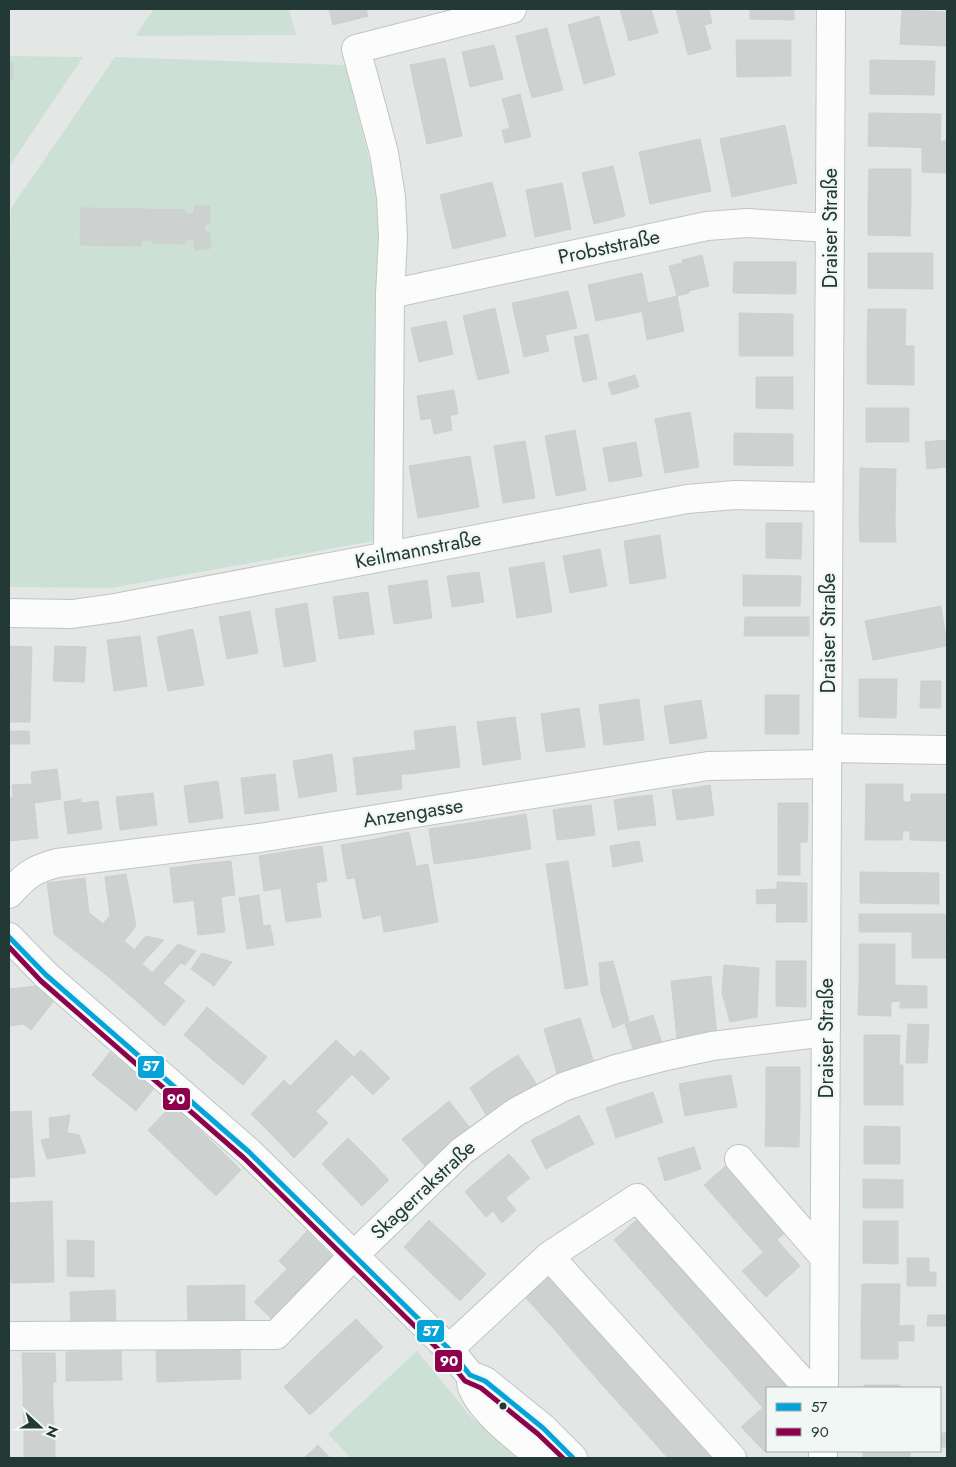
<svg xmlns="http://www.w3.org/2000/svg" width="956" height="1467" font-family="Jost,sans-serif">
<style>
.green{fill:#cde0d6}
.building{fill:#cdd1d0;stroke:#ccd1cf}
.lines{fill:none;stroke-linecap:round;stroke-linejoin:round}
.minor-casing{stroke:#c0c5c3;stroke-width:30}
.minor{stroke:#fbfcfb;stroke-width:28}
.bus-1-casing{stroke:#f1f7f5;stroke-width:9}
.bus-2-casing{stroke:#f1f7f5;stroke-width:9}
.bus-1{stroke:#04a4d9;stroke-width:5}
.bus-2{stroke:#8d004c;stroke-width:5}
.bus-dot{fill:#233936;stroke:#f1f7f5;stroke-width:2}
.labels{text-anchor:middle;dominant-baseline:central;stroke-width:4.5;stroke-linejoin:round;paint-order:stroke}
.street-label{font-size:20px;fill:#233936;stroke:#f1f7f5}
.line-badge{stroke:#f1f7f5;stroke-width:2}
.badge-label{font-size:14px;text-anchor:middle;font-weight:bold;fill:#fff}
</style>
<rect width="100%" height="100%" fill="#e3e8e6"/>
<!-- green -->
<path class="green" d="M154,9H289L296,35L135,36Z
M9,56L83,57L9,167Z
M115,57L345,65L382,210L379,540L111,588L9,587V258H10L11,208Z
M417,1351L471,1417L517,1458H351L328,1434Z"/>
<!-- building -->
<path class="building" d="M329,9H366L368,16L333,25Z
M620,9H651L658,33L629,41Z
M676,9H709L712,23L704,25L711,49L688,55Z
M750,9H794V20L750,19Z
M902,10L947,12V46L900,44Z
M599,16L615,75L584,84L568,25Z
M547,28L556,64L525,73L516,36Z
M736,40H791V76L737,77Z
M494,45L503,79L470,87L462,52Z
M445,58L462,136L427,144L410,65Z
M870,60L935,61L934,95L870,94Z
M9,63H13V79L9,78Z
M556,64L563,90L532,98L525,73Z
M520,94L531,137L505,143L502,130L510,128L502,99Z
M869,113L941,114L940,148L868,146Z
M785,125L797,183L732,197L720,139Z
M700,139L711,191L650,204L639,152Z
M940,141H947V173L922,172V148H940Z
M613,166L625,216L594,224L582,173Z
M869,169H911V202H868Z
M492,182L506,236L453,249L440,195Z
M562,183L571,229L535,237L526,190Z
M868,202H911L910,236L868,235Z
M194,206H210V224H205L204,232H209L211,248L195,250L194,240H185V244L153,243V241L141,240L142,209L185,210V214H194Z
M81,208L142,209L141,246L80,245Z
M868,253H933V289L868,288Z
M702,255L709,286L689,291L682,260Z
M734,262H796V294L733,293Z
M683,263L689,293L677,296L669,266Z
M642,273L649,310L596,321L588,285Z
M568,291L577,328L545,335L536,298Z
M677,296L684,331L647,340L642,311L649,310L648,303Z
M536,298L549,351L524,357L512,303Z
M495,308L509,373L478,380L463,316Z
M868,309H906L905,346H867Z
M739,313L793,314V356H739Z
M446,321L453,354L419,362L411,328Z
M588,334L597,379L583,382L574,337Z
M867,346H914V385L867,384Z
M635,375L639,387L612,395L608,383Z
M756,377H793V409L756,408Z
M454,390L458,414L421,420L417,396Z
M866,408H909V442H866Z
M690,412L699,467L665,473L655,419Z
M450,415L452,430L434,434L431,418Z
M575,430L586,490L556,496L545,436Z
M734,433L793,434V466L734,465Z
M947,440V467L927,469L925,442Z
M525,441L535,498L503,503L494,446Z
M636,442L642,476L609,482L603,448Z
M470,456L479,507L448,513L439,461Z
M439,461L448,513L418,518L409,466Z
M860,468L896,469L895,523L859,522Z
M859,522L895,523L896,542H860Z
M766,523H802L801,559L766,558Z
M660,535L666,578L630,584L624,541Z
M600,549L607,586L570,593L563,556Z
M544,562L552,612L517,618L509,568Z
M479,572L484,602L452,607L447,576Z
M743,575L801,576L800,606H743Z
M427,580L432,618L394,624L388,586Z
M368,592L374,634L339,639L333,597Z
M307,603L316,661L284,667L275,609Z
M941,606L947,646L873,660L865,621Z
M250,611L258,653L227,659L219,617Z
M745,617H809V636H744Z
M193,629L204,685L168,691L157,637Z
M140,636L147,686L114,691L107,640Z
M9,646L32,647L31,680L9,679Z
M55,646L86,647L84,682L53,681Z
M9,679L31,680L30,722H9Z
M859,679H897L896,718L859,717Z
M921,681H941V708H920Z
M765,695H799V734H765Z
M639,699L644,740L604,745L599,705Z
M701,700L707,738L670,744L664,706Z
M579,708L585,747L546,752L541,714Z
M515,717L521,759L483,765L477,722Z
M455,726L460,767L409,774L406,751L416,750L414,731Z
M9,731H29L30,744H9Z
M406,751L409,774H401L402,789L357,795L353,758Z
M332,754L337,791L299,798L293,761Z
M57,769L61,799L34,803L31,772Z
M275,774L279,810L245,814L241,778Z
M218,781L223,818L189,823L184,786Z
M32,784L38,838L9,841V798L13,797L12,785Z
M866,784H903V802H911V794H947V841L910,840V831H903L902,840H865Z
M710,785L714,815L696,818L692,788Z
M692,788L696,818L677,820L672,790Z
M153,793L157,825L120,830L116,797Z
M652,795L656,825L637,827L633,797Z
M633,797L637,827L618,830L614,800Z
M81,799V803L98,801L102,829L68,834L64,802Z
M778,803H808V822H778Z
M591,805L595,835L576,838L572,807Z
M572,807L576,838L557,840L553,810Z
M526,814L531,849L483,857L477,822Z
M477,822L483,857L434,864L429,829Z
M778,822H808L807,842H778Z
M409,832L416,866L381,873L375,839Z
M375,839L381,873L347,879L341,845Z
M639,841L643,861L613,867L610,846Z
M778,842H800V875H778Z
M322,846L327,881L296,886L290,851Z
M290,851L296,886L264,891L259,856Z
M231,861L235,895L205,899L200,864Z
M568,861L588,985L565,989L546,864Z
M200,864L205,899L174,903L170,868Z
M428,864L438,922L413,927L402,869Z
M402,869L413,927L384,932L381,915L363,919L355,878Z
M860,872L939,873V904L860,903Z
M126,874L136,926L124,941L103,924L110,915L105,877Z
M85,878L89,913L97,919L73,949L54,934L47,883Z
M777,882L807,883V904L777,903Z
M316,883L321,917L286,922L281,889Z
M776,889L777,903L757,904L756,890Z
M259,895L263,926L270,925L274,945L247,949L239,898Z
M221,897L225,932L198,935L194,900Z
M777,903L807,904V922H776Z
M859,914H891V932H859Z
M891,914H945L947,958H912V932H891Z
M97,919L134,949L110,978L73,949Z
M146,936L164,940L120,987L110,978Z
M178,944L196,951L185,965L181,963L163,983L152,973Z
M859,944H895V985H859Z
M202,953L232,962L214,986L191,969Z
M613,961L620,987L601,992L599,963Z
M776,961H806V984H776Z
M141,963L163,982L142,1006L120,987Z
M724,965L759,968L757,1017L730,1022L722,993Z
M711,976L717,1035L696,1037L689,979Z
M689,979L696,1037L677,1039L671,981Z
M163,983L185,1001L164,1026L142,1006Z
M776,984H806V1007L776,1006Z
M859,985H891V1016L858,1015Z
M891,985L927,986V1008H900V1001L891,1002Z
M37,986L53,1002L31,1030L24,1024L9,1026V989Z
M620,987L629,1021L613,1028L601,992Z
M207,1007L237,1032L213,1060L184,1035Z
M653,1015L662,1043L634,1052L625,1024Z
M580,1018L595,1066L575,1072L560,1024Z
M560,1024L575,1072L558,1077L544,1029Z
M908,1024L929,1025L927,1063H906Z
M237,1032L267,1057L243,1085L213,1060Z
M864,1035H900L899,1065H864Z
M336,1040L354,1057L361,1050L390,1078L373,1095L352,1074L316,1111L290,1086Z
M110,1052L132,1070L114,1093L92,1075Z
M518,1055L537,1085L512,1102L493,1071Z
M864,1065H903V1105H864Z
M766,1067H800V1107H766Z
M132,1070L154,1088L136,1111L114,1093Z
M493,1071L512,1102L488,1118L470,1088Z
M731,1075L737,1107L711,1111L705,1079Z
M705,1079L711,1111L685,1116L679,1084Z
M284,1080L306,1102L273,1136L251,1114Z
M653,1092L663,1122L640,1130L629,1100Z
M629,1100L640,1130L616,1138L606,1108Z
M449,1101L471,1129L447,1147L426,1120Z
M306,1102L328,1123L294,1158L273,1136Z
M173,1104L207,1137L182,1163L148,1130Z
M766,1107H800L799,1147L765,1146Z
M31,1111L33,1143L9,1145V1112Z
M70,1115L67,1133L79,1135L86,1153L47,1159L41,1140L50,1138L49,1118Z
M579,1115L594,1144L570,1156L555,1128Z
M426,1120L447,1147L425,1166L402,1139Z
M864,1126L900,1127V1164H864Z
M555,1128L570,1156L546,1169L531,1140Z
M207,1137L241,1170L216,1196L182,1163Z
M348,1138L369,1159L342,1185L322,1164Z
M33,1143L35,1176L9,1178V1145Z
M694,1147L701,1169L665,1181L658,1158Z
M509,1154L530,1178L506,1198L485,1174Z
M369,1159L389,1180L362,1206L342,1185Z
M730,1162L760,1196L734,1219L704,1185Z
M485,1174L516,1210L502,1223L493,1211L486,1217L465,1192Z
M863,1179L903,1180V1208H863Z
M760,1196L789,1229L763,1252L734,1219Z
M52,1201L53,1242L10,1243L9,1203Z
M641,1216L671,1249L644,1274L614,1240Z
M429,1220L458,1247L432,1274L404,1247Z
M863,1221H898V1264L863,1263Z
M307,1231L333,1257L304,1286L279,1261Z
M67,1240L94,1241V1277L67,1276Z
M777,1240L800,1266L766,1297L742,1271Z
M53,1242L54,1282L11,1283L10,1243Z
M458,1247L486,1274L460,1301L432,1274Z
M671,1249L701,1282L673,1307L644,1274Z
M907,1258H929V1272H936V1286H907Z
M287,1269L304,1286L272,1319L254,1302Z
M551,1272L580,1305L554,1329L524,1296Z
M701,1282L731,1316L703,1341L673,1307Z
M862,1284H900L899,1326H861Z
M245,1285V1320L188,1321L187,1286Z
M115,1290L116,1324L71,1325L70,1292Z
M580,1305L610,1339L583,1363L554,1329Z
M928,1315H946V1326H927Z
M731,1316L761,1350L733,1374L703,1341Z
M356,1319L383,1347L347,1381L320,1352Z
M914,1325V1341H898V1326Z
M861,1326H898V1359H861Z
M610,1339L640,1372L613,1397L583,1363Z
M240,1348L241,1379L183,1381L182,1349Z
M182,1349L183,1381L157,1382L156,1350Z
M761,1350L791,1383L785,1388H767V1404L763,1408L733,1374Z
M121,1351L122,1380L66,1381V1352Z
M320,1352L347,1381L310,1415L284,1387Z
M22,1353H55L56,1382L23,1383Z
M640,1372L670,1406L643,1430L613,1397Z
M53,1382V1405H23V1383Z
M864,1385H900V1388H864Z
M767,1404V1450L765,1452L741,1427Z
M23,1405H53L54,1427H24Z
M670,1406L700,1439L679,1458H668L643,1430Z
M24,1427H54L55,1449L24,1450Z
M940,1433H947V1447H940Z
M700,1439L717,1458H679Z
M318,1445L330,1458H304Z
M55,1449V1458H24V1450Z
M863,1451H910V1458H863Z"/>
<g class="lines">
<defs>
<path id="minor" d="M390,294L707,226L747,223L830,228
M388,556L390,294L393,238L391,197L384,153L356,49L512,9
M9,613L72,614L115,608L687,499L735,495L828,497
M827,748L947,750
M9,894C26,875 32,870 57,863L259,838L708,766L827,764
M9,937L46,975L249,1152L449,1349L470,1375L485,1381L543,1428L573,1458
M739,1159L824,1257
M549,1256L732,1458
M9,1336L276,1335L354,1255L462,1151L516,1112L563,1087L616,1069L666,1056L712,1046L826,1032
M449,1349L549,1256L637,1198L808,1388
M470,1375C471,1379 471,1384 472,1387C482,1413 521,1441 541,1458
M824,1388L831,9
M823,1458V1451"/>
</defs>
<!-- minor casing -->
<use href="#minor" class="minor-casing"/>
<!-- minor -->
<use href="#minor" class="minor"/>
<defs>
<path id="bus-1" d="M9,937L46,975L249,1152L449,1349L470,1375L485,1381L543,1428L573,1458"/>
<path id="bus-2" d="M9,947L41,981L244,1158L443,1354L465,1381L481,1388L538,1434L563,1458"/>
</defs>
<!-- bus-1 casing -->
<use href="#bus-1" class="bus-1-casing"/>
<!-- bus-2 casing -->
<use href="#bus-2" class="bus-2-casing"/>
<!-- bus-1 -->
<use href="#bus-1" class="bus-1"/>
<!-- bus-2 -->
<use href="#bus-2" class="bus-2"/>
</g>
<!-- markers -->
<circle class="bus-dot" cx="503" cy="1406" r="4.5"/>
<g class="labels">
<!-- street labels -->
<g class="street-label">
<text transform="translate(830 228) rotate(-90)">Draiser Straße</text>
<text transform="translate(609 247) rotate(-12)">Probststraße</text>
<text transform="translate(418 550) rotate(-11)">Keilmannstraße</text>
<text transform="translate(828 633) rotate(-90)">Draiser Straße</text>
<text transform="translate(413 813) rotate(-9)">Anzengasse</text>
<text transform="translate(826 1038) rotate(-90)">Draiser Straße</text>
<text transform="translate(423 1190) rotate(-43)">Skagerrakstraße</text>
</g>
</g>
<g class="line-badge">
<rect x="137" y="1055" width="28" height="24" rx="5" fill="#04a4d9"/>
<rect x="162" y="1087" width="29" height="24" rx="5" fill="#8d004c"/>
<rect x="416" y="1319" width="29" height="24" rx="5" fill="#04a4d9"/>
<rect x="434" y="1349" width="29" height="24" rx="5" fill="#8d004c"/>
</g>
<g class="badge-label">
<text x="151" y="1071">57</text>
<text x="176" y="1104">90</text>
<text x="431" y="1336">57</text>
<text x="449" y="1366">90</text>
</g>
<!-- border -->
<rect width="956" height="1467" fill="none" stroke="#233936" stroke-width="20"/>
<!-- legend -->
<rect x="766" y="1387" width="175" height="65" fill="#f1f7f5" stroke="#9faba9"/>
<rect x="776" y="1403" width="25" height="8" fill="#04a4d9" stroke="#9faba9"/>
<text x="811" y="1412" font-size="15" fill="#233936">57</text>
<rect x="776" y="1428" width="25" height="8" fill="#8d004c" stroke="#9faba9"/>
<text x="811" y="1437" font-size="15" fill="#233936">90</text>
<!-- north arrow -->
<g transform="translate(40 1427) rotate(111)" stroke="#f1f7f5" stroke-width="4" paint-order="stroke">
<path d="M0-4L9 19L0 12L-9 19Z" fill="#233936"/>
<text y="-8" font-size="14" font-weight="bold" text-anchor="middle" fill="#233936">N</text>
</g>
</svg>
